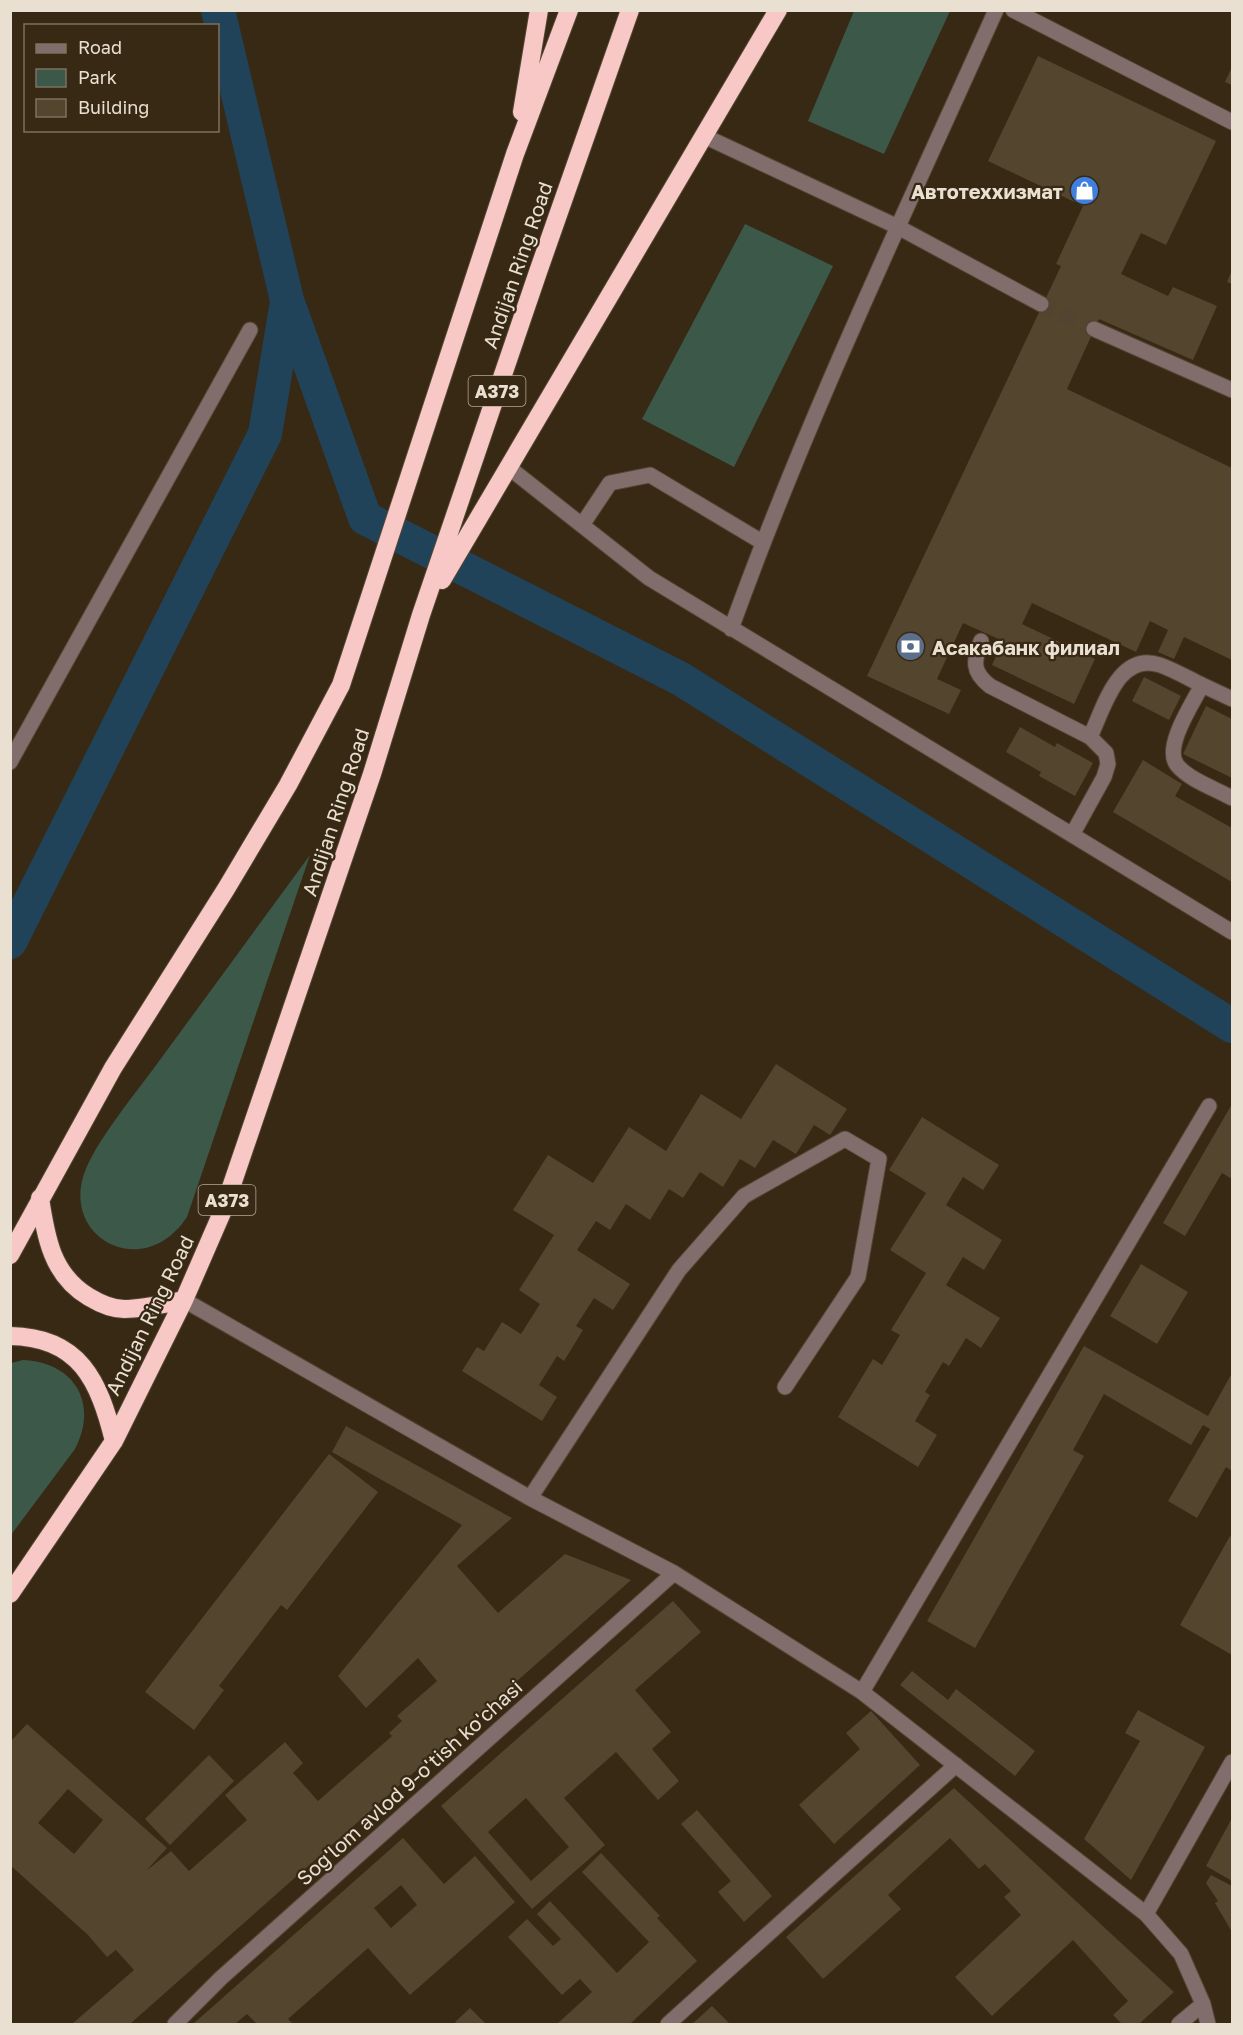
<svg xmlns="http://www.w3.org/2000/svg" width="1243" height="2035" font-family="'Golos Text',sans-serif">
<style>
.green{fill:#3b5849}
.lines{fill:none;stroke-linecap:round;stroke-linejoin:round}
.canal{stroke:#214359;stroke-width:34}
.building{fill:#54452e;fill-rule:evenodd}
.minor-tunnel{stroke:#524430;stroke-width:15;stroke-dasharray:15 8;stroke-linecap:butt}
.minor-casing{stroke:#534632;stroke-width:17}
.highway-casing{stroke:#534632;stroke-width:20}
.minor{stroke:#806d6c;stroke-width:15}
.highway{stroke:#f7c8c5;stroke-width:18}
.labels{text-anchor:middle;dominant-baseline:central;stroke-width:4.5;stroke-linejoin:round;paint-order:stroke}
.shield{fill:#372913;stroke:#b4a999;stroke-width:1.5}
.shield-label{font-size:18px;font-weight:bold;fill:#e9e0d2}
.poi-label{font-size:20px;font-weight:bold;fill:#e9e0d2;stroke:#372913;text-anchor:end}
.street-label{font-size:20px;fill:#e9e0d2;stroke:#372913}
</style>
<rect width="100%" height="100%" fill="#372913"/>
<!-- green -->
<path class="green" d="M854,11H950L884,154L808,121Z
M745,224L833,266L734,467L642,419Z
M310,855L187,1217C144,1282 62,1239 84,1174C94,1144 134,1095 154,1068C206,997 258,926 310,855Z
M23,1360C74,1362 99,1403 75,1449L11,1535V1363Z"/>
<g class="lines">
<!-- canal -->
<path class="canal" d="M218,10L287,300L365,518L681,679L1232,1026
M10,942L265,434L287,302"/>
</g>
<!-- building -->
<path class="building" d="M1038,56L1216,141L1166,245L1141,233L1121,274L1168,296L1173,287L1217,306L1193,360L1099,319L1067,389L1232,468V660L1184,637L1174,659L1158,652L1168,630L1150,621L1136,652L1032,603L1022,624L1095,659L1074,704L992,665L1003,641L963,623L937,679L961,690L949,714L867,676L1061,266L1056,264L1083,206L988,161Z
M1232,67V85L1225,82Z
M1232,270V284L1227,282Z
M1144,677L1181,696L1169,720L1132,701Z
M1206,706L1232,719V778L1183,754Z
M1020,727L1055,747L1057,743L1093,763L1075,796L1039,776L1041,772L1006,752Z
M1143,760L1182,784L1175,796L1232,828V882L1113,812Z
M776,1064L847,1109L830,1135L814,1125L796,1154L773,1140L755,1168L740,1159L723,1187L700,1172L683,1198L669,1189L650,1220L626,1204L610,1230L596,1221L577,1250L630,1284L613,1310L594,1298L576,1326L583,1330L564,1361L557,1356L539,1385L557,1397L542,1421L462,1371L477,1347L484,1351L502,1322L521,1334L540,1304L519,1290L554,1235L513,1210L548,1155L593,1183L629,1127L666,1151L701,1094L741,1119Z
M1232,1104V1179L1222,1173L1185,1236L1163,1223Z
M922,1117L999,1165L983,1190L963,1177L946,1205L1002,1240L984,1270L963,1257L946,1285L1000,1318L981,1348L966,1338L949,1366L943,1362L925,1392L930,1395L915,1421L937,1435L918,1467L838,1417L873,1359L882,1365L900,1335L891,1330L926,1273L890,1250L926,1193L889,1170Z
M1141,1264L1188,1292L1157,1344L1110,1316Z
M1084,1346L1208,1416L1232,1373V1471L1226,1467L1197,1518L1168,1501L1210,1429L1203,1425L1191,1445L1104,1394L1073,1450L1084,1456L975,1648L927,1621Z
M346,1426L512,1518L457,1566L498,1613L565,1554L631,1580L130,2024H72L134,1970L116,1950L107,1957L88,1935L10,1865V1742L27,1724L167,1848L146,1871L171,1851L189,1871L247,1820L225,1795L285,1742L303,1763L293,1773L318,1801L392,1736L389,1733L402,1721L397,1716L437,1681L418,1658L366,1708L338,1676L462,1525L332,1452ZM68,1789L103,1820L74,1854L38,1823Z
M329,1454L378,1492L287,1610L281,1605L219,1686L224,1690L194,1730L145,1692Z
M1230,1536L1232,1538V1655L1180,1625Z
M673,1601L701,1632L635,1690L671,1732L652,1749L679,1781L658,1800L616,1752L564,1798L605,1845L532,1909L441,1806ZM526,1798L569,1847L531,1881L488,1832Z
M912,1671L948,1700L956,1689L1035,1751L1015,1776L900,1685Z
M1138,1710L1205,1747L1131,1880L1084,1839L1140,1741L1125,1733Z
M871,1711L920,1765L834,1844L799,1805L860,1749L846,1733Z
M209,1755L234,1781L170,1845L145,1819Z
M954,1788L1174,1992L1139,2024H1122L1113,2015L1128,2001L1073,1940L992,2016L955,1977L1021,1915L1004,1897L1011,1891L985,1864L979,1869L950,1838L888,1895L901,1909L823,1979L786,1937Z
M697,1810L772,1896L744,1922L718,1892L731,1881L681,1824Z
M1232,1818V1881L1206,1866Z
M403,1838L444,1884L475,1856L515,1902L410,1995L368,1948L288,2019L293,2024H257L247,2014L235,2024H193ZM401,1885L417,1905L391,1928L374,1908Z
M601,1853L660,1916L657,1918L697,1961L630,2024H557L592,1992L580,1979L562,1995L508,1937L527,1919L553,1946L561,1939L537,1914L550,1901L617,1973L649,1942L582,1872Z
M1211,1875L1232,1886V1932L1215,1903L1218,1901L1206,1883Z
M712,2006L730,2024H692Z
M470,2008L486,2024H457L455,2022Z"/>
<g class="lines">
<!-- minor-tunnel -->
<path class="minor-tunnel" d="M1041,304L1094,329"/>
<defs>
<path id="minor" d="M1013,10L1232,122
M704,136L898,227L1041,304
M1094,329L1232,390
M508,467L649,578L1232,932
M582,525L610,483L650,475L762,542
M731,629C807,418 904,215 996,10
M981,641C974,661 971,671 990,686L1090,737L1106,753L1108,764L1104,777L1072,835
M1232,699L1202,685C1193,703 1163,747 1177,765C1189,780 1216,789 1232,798
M1090,737C1104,708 1118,651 1160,665C1174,670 1188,678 1202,685
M10,762L250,330
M184,1300L530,1498L674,1573L862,1692L1146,1914L1181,1954L1203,2004L1208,2024
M530,1498L679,1270L744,1196L845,1139L879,1159L858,1277L785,1387
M862,1692L1209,1106
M1146,1914L1232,1762
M175,2024L221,1978L674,1573
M668,2024L956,1765
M1179,2024L1203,2004"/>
<path id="highway" d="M522,112L539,10
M442,580L778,10
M40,1198C46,1238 52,1275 89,1297C99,1303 113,1309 124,1309C144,1309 164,1304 184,1300
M10,1255L113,1068L226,889L288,785L341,685L515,154L569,10
M10,1336C80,1337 99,1381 114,1441
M10,1594L114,1441L184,1300L224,1208L372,774L421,615L538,272L630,10"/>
</defs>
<!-- minor casing -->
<use href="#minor" class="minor-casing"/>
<!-- highway casing -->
<use href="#highway" class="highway-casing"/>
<!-- minor -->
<use href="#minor" class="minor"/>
<!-- highway -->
<use href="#highway" class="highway"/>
</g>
<!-- icons -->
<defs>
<symbol id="shop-disc" viewBox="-11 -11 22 22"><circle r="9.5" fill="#3f7fe0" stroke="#372913"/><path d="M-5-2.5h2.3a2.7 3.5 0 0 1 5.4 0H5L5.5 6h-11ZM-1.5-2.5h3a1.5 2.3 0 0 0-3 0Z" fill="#fff"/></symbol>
<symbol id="bank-disc" viewBox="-11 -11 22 22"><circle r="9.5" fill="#5c6f8a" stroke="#372913"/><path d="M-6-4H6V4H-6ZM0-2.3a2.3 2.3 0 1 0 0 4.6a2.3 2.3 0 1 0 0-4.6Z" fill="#fff"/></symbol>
</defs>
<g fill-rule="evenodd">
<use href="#shop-disc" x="1068" y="174" width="33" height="33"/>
<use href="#bank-disc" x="894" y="630" width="33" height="33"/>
</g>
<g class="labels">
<!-- shield labels -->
<g class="shield">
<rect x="468.5" y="376" width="57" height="30" rx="4.5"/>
<rect x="198.5" y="1185" width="57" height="30" rx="4.5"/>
</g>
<g class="shield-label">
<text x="497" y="391">A373</text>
<text x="227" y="1200">A373</text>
</g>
<!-- poi labels -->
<g class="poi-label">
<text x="1063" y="191">Автотеххизмат</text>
<text x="932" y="647" text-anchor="start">Асакабанк филиал</text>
</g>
<!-- street labels -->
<g class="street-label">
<text transform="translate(517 265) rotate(-71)">Andijan Ring Road</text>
<text transform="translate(335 812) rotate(-72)">Andijan Ring Road</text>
<text transform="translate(149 1315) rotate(-64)">Andijan Ring Road</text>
<text transform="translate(409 1782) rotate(-42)">Sog'lom avlod 9-o'tish ko'chasi</text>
</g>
</g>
<!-- border -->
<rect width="1243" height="2035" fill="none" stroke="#e9e0d2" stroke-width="24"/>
<!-- legend -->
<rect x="24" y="24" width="195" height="108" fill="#372913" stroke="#7e725f" stroke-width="1.5"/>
<rect x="36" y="44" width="30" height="9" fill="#806d6c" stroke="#7e725f" stroke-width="1.5"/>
<text x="78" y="54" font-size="18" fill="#e9e0d2">Road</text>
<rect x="36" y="69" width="30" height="18" fill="#3b5849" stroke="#7e725f" stroke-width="1.5"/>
<text x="78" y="84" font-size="18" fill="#e9e0d2">Park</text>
<rect x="36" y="99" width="30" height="18" fill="#54452e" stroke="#7e725f" stroke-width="1.5"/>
<text x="78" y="114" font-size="18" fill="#e9e0d2">Building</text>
</svg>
